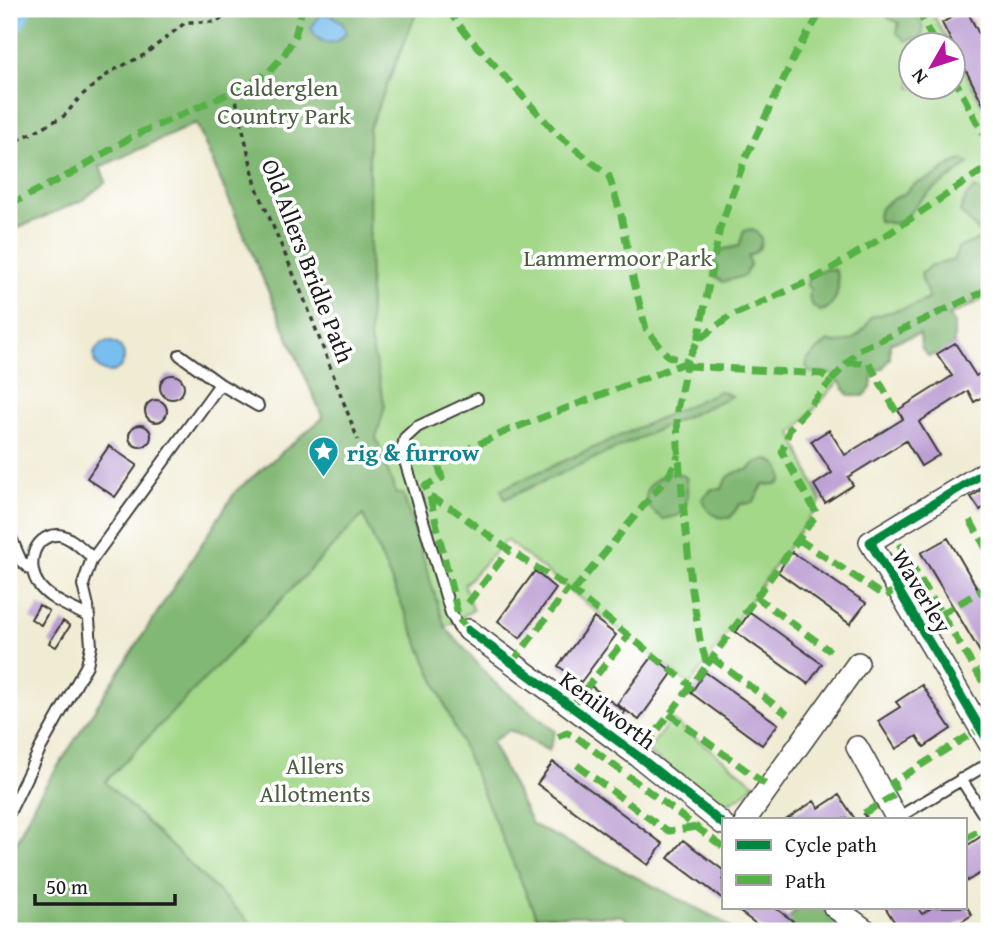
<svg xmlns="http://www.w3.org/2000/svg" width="998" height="940" font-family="'Gentium Book Plus',serif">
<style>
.green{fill:#a3d889;stroke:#607a52;stroke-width:2}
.forest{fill:#82b875;stroke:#4f6a48;stroke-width:2}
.water{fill:#78beef;stroke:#4a6d86;stroke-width:2}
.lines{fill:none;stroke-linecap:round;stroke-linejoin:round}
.river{stroke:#78beef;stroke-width:33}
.building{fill:#ba9cd2}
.service-casing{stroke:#3c3b37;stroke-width:14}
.minor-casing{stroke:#3c3b37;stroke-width:24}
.path{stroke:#3c3b37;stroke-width:3.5;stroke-dasharray:5 5;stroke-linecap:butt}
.service{stroke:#fff;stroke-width:10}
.minor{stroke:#fff;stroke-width:21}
.quiet{stroke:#55b145;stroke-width:7;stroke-dasharray:14 7;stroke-linecap:butt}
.cycleway-casing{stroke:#fff;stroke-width:13}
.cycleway{stroke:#00873e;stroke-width:9}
.labels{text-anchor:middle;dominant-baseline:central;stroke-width:7;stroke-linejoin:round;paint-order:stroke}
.park-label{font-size:24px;fill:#4b5e42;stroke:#fff}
.street-label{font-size:24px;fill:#1c1c1c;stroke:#fff}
.culture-label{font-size:24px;font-weight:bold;fill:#0d838f;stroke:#fff;text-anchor:start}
</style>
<rect width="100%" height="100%" fill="#fff"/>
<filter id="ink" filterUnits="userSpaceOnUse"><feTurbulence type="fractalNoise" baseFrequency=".0143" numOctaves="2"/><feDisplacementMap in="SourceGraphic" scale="14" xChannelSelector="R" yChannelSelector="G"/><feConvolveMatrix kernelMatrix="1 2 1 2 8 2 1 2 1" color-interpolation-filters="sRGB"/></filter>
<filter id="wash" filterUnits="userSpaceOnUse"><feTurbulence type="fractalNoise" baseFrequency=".00686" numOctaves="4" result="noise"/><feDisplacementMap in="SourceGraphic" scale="28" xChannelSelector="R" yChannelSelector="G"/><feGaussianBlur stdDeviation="1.57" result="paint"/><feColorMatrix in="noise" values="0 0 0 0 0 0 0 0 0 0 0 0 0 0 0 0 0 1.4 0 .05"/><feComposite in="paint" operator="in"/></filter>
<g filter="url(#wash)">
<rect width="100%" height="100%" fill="#f0ebd3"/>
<!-- green -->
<path class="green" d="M9,9H930L950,45L911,46V88H953V50L989,117V297L859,358L792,434L821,501L690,685L506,540L464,585L473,610L445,627L364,514L543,931H9V858L35,802L236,491L323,418L196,123L100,167L106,182L83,200L9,232Z
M671,719L754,783C745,795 737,800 722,805L647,752Z"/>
<!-- forest -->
<path class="forest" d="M9,9H418L369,129L370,339L385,406L376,437L396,494H403L445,627L494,682L555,731L549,751L510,730L491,742L532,824L720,920L734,931H637L623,916H536L363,515L105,782L259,931H9V858L35,802L236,491L323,418L196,123L100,167L106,182L83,200L9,232Z
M884,9H908L909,14C920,16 925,26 922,36L906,41L897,33L899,23C891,18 885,20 884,9Z
M964,160L969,163C960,174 936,186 924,197C914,205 908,220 895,223C890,224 883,221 878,221C876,206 892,199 902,195C907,193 910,187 915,184C921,181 929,179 935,176C945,170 952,161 964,160Z
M975,188L989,197V284L970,306L948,316L954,322V343L942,353L928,356L921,347L920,334L890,343V358L882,369L873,371L871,388L864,396H850C832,376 842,371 810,373L806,366L808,359L828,341C847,348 864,334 871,317L913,306L928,299C928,290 922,284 921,274L930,266L954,260L958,248L984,237L960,212L966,197Z
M750,229C767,235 763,251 748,256L750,265L744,276L723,282L713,275L715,259L721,250L739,246L744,231Z
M826,269L835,270C842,284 837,308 820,311C810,305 807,299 811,289L807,286L808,277Z
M720,391L732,396L505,499L501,489Z
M767,459C778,464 782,467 782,480L778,484L763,485L753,503L740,504L730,518C715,518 708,514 702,499L712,489H722C725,476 736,470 749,470L755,463Z
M673,472L686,477C688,490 688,499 684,512L676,516L663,519C635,501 644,481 673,472Z
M798,907H822L852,931H778Z"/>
<!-- water -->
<path class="water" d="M329,14L342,22L346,32C335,49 318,44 311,28L320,15Z
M94 357a15 15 0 1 1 30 0a15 15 0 1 1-30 0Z"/>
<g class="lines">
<!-- river -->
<path class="river" d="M9,19L15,9"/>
</g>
<g id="blocks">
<!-- building -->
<path class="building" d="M966,9L989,53V116L942,23Z
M955,343L976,376L989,368V393L974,402L968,391L919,422L939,455L921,466L906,441L848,477L853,485L825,503L814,485L832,473L811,441L829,430L845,455L903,419L898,410L952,376L937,354Z
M160 387a12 12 0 1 1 24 0a12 12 0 1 1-24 0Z
M145 411a11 11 0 1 1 22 0a11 11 0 1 1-22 0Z
M129 436a11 11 0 1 1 22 0a11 11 0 1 1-22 0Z
M109,446L137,465L115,497L87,478Z
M983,489L989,499V504L980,510L971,497Z
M948,538L989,608V667L921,553Z
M792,552L866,603L850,624L778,572Z
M535,571L556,589L520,638L498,621Z
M39,605L49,611L41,625L31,619Z
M750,612L822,664L808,684L736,632Z
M594,618L616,635L581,682L558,666Z
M63,621L70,626L56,647L49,643Z
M653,656L673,672L639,720L617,704Z
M705,672L778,724L762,745L691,693Z
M922,685L951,729L924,747L917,736L896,749L878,721L900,707L896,702Z
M591,686L625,712L616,724L582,697Z
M553,762L663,844L648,865L537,784Z
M839,795L855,819H787L814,801L819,808Z
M989,831V868L967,881L965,877V847Z
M683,840L723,870V899L668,858Z
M965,904L972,915L947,931H900L885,907H917L922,914L933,907H965Z
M733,907H774L793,921L784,931H766Z"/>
</g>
</g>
<g filter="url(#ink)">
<use href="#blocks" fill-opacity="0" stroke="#3c3b37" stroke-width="2"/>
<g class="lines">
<defs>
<path id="service" d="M220,384L258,406
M9,533L21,561L30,569
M89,617C73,608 49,600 39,585C26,567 32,536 57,535C69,534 84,551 93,558
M468,630L459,628L451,613L402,451L405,438L417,427L477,399
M961,779L982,812
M9,813L41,747L87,665L91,646L88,606L83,585L91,561L220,384L180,355
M897,818L981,768"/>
<path id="minor" d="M989,470L870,542L989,743
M468,630L638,756L723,824
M857,747L897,819
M746,819L858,663
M834,907L867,931"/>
</defs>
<!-- service casing -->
<use href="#service" class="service-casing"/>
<!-- minor casing -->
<use href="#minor" class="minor-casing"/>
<!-- path -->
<path class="path" d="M234,91L256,186L307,306L358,440
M9,145L64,116L82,95L112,71L144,55L186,22H217L229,13L231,9
M864,813L867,819"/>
<!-- service -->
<use href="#service" class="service"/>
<!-- minor -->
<use href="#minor" class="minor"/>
<!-- quiet -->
<path class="quiet" d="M447,9L467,35L557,134L609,176L621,215L633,278L646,329L668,356L687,362L677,410L678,449L691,584L700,640L707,665L638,756
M917,9L936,46
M953,76L989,145
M9,205L72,173L131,137L248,85L269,72L284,55L295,36L302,9
M698,340L720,228L745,159L797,51L823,9
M848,363H869L897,413
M687,366L822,374L831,381L859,350L989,289
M430,497L454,510L509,550L569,588L690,685
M970,520L989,554
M798,539L884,596L898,589
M899,544L989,692
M573,591L669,475L679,454
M755,596L830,651
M468,603L509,550
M941,614L989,586
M468,630L459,619L430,497L425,486L442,478L438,463L509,430L687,362L698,340L729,317L816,278L888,234L989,166
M712,658L787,714
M512,663L569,588
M707,665L817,514L782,452L790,428L831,381
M571,707L628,636
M669,714L769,787
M558,737L567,733L576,737L723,847
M577,765L658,825L669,831L697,827
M864,813L898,793L892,783L981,728
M965,840L989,823"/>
<defs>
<path id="cycleway" d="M989,470L870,542L989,743
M468,630L638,756L723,824"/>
</defs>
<!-- cycleway casing -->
<use href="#cycleway" class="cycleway-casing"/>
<!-- cycleway -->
<use href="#cycleway" class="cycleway"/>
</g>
</g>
<!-- icons -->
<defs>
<symbol id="sight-pin" viewBox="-11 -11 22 30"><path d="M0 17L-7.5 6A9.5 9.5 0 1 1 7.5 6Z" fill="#0f9aa8" stroke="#fff"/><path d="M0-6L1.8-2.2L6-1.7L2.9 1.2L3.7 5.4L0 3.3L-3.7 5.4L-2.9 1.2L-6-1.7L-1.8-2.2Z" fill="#fff"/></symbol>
</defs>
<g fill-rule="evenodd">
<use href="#sight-pin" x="306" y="434" width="35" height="47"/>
</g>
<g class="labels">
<!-- park labels -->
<g class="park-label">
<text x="284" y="87">Calderglen<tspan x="284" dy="28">Country Park</tspan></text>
<text x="618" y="257">Lammermoor Park</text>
<text x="315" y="765">Allers<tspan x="315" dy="28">Allotments</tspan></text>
</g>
<!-- street labels -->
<g class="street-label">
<text transform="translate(308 261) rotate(69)">Old Allers Bridle Path</text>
<text transform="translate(922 591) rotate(59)">Waverley</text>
<text transform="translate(608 710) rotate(37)">Kenilworth</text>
</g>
<!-- culture labels -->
<g class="culture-label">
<text x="347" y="452">rig &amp; furrow</text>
</g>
</g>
<!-- margin -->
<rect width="998" height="940" fill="none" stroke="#fff" stroke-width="35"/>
<!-- legend -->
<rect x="722" y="818" width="245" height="91" fill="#ffffff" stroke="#a4a4a4" stroke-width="2"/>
<rect x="736" y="840" width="35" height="10" fill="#00873e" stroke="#a4a4a4" stroke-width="2"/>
<text x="785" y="852" font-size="21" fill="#1c1c1c">Cycle path</text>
<rect x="736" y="875" width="35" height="10" fill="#55b145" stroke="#a4a4a4" stroke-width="2"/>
<text x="785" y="888" font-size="21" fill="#1c1c1c">Path</text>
<!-- north arrow -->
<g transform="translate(932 66) rotate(231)"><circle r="33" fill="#ffffff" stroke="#a4a4a4" stroke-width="2"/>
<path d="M0-5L12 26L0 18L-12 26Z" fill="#b5179e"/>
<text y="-10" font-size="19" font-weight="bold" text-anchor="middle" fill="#1c1c1c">N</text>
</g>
<!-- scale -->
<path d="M35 894v10h140v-10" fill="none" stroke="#1c1c1c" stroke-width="3.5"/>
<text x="46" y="894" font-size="21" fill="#1c1c1c" stroke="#ffffff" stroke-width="5" paint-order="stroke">50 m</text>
</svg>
